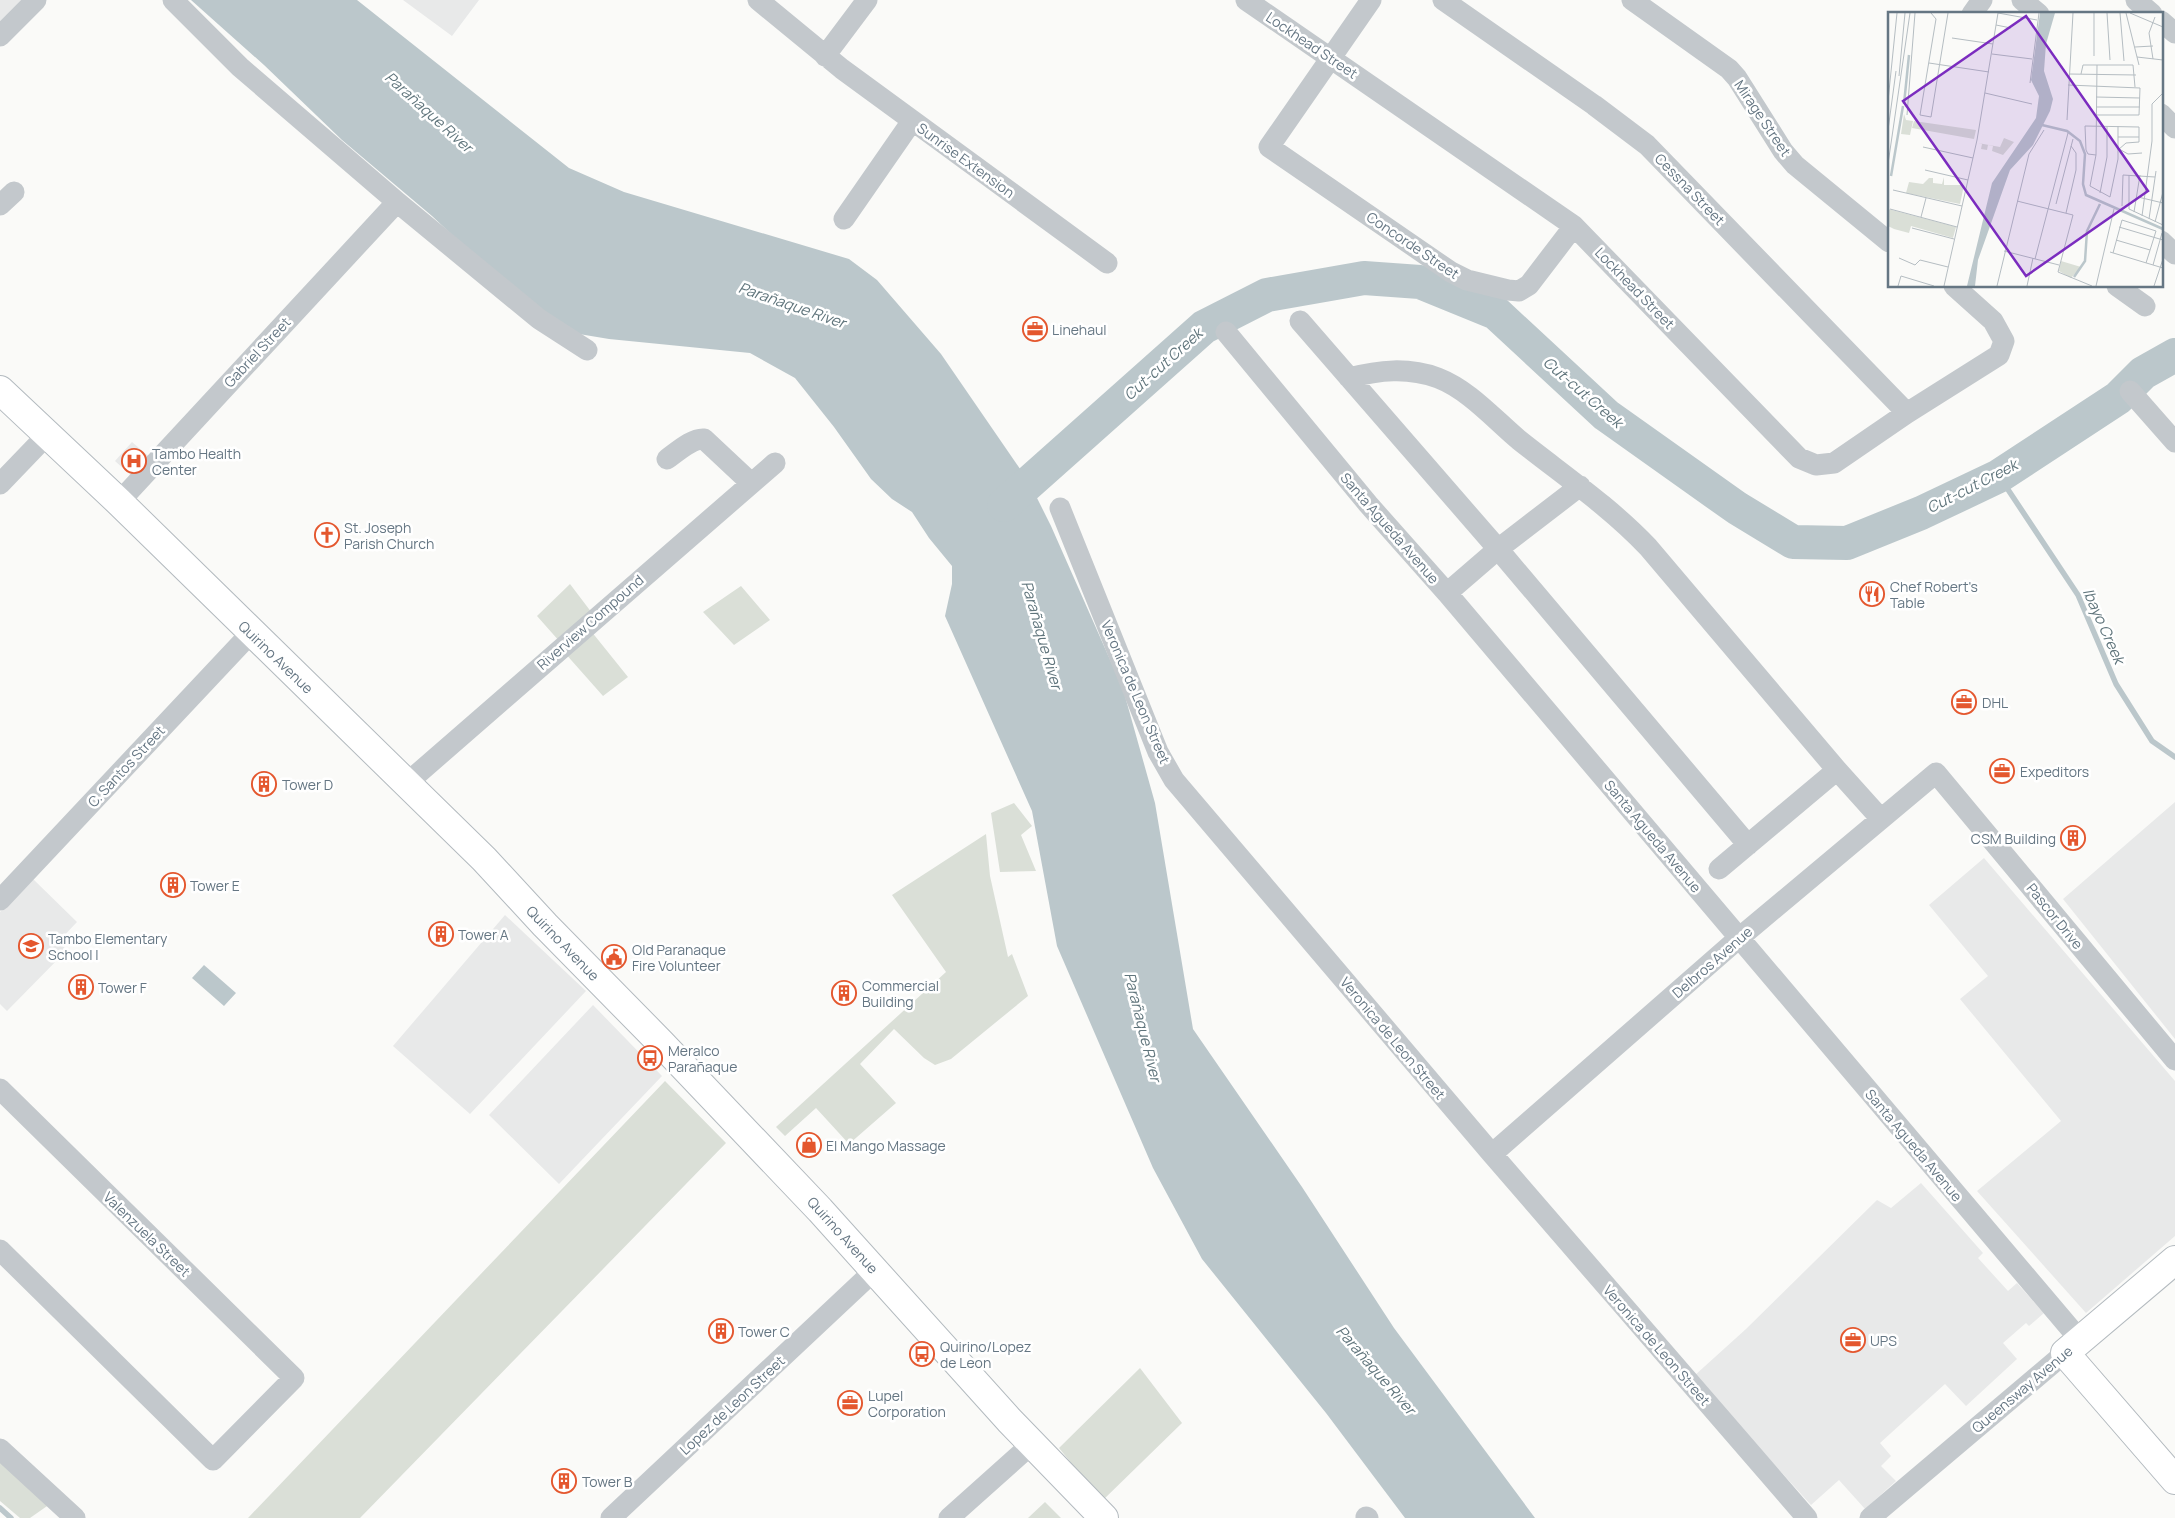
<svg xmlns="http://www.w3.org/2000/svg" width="2175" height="1518" font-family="Manrope,sans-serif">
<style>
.built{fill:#e8e9e9}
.green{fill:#dadfd7}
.water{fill:#bbc7cb}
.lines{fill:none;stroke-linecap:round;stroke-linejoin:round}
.stream{stroke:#bbc7cb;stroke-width:5.5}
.river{stroke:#bbc7cb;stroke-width:34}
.secondary-casing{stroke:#b3babf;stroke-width:30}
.street{stroke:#c3c8cc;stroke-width:21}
.secondary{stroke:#fff;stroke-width:28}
.labels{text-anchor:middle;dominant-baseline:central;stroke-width:5;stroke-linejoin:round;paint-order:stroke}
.street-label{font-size:14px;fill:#657683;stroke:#fff}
.poi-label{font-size:14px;fill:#657683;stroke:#fff;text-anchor:start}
.water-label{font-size:15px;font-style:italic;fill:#60757c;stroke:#fff}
.inset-river{fill:none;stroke:#bbc7cb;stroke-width:2.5}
.inset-road{fill:none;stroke:#b5bdc2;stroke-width:1}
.view{fill:#7b2cbf;fill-opacity:0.15;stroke:#7b2cbf;stroke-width:2.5}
.inset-edge{fill:none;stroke:#657683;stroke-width:2.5}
</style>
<rect width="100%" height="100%" fill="#fafaf8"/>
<!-- built -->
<path class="built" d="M0,0H29L0,29Z
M403,0H479L452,36Z
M132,442L153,460L136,480L115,461Z
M2175,802V1039L2063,899Z
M1984,858L2175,1081V1236L2086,1313L1977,1191L2061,1121L1960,999L1988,976L1929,905Z
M32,878L77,922L58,942L67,950L7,1011L0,1004V912Z
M505,915L586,991L470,1114L393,1046Z
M593,1005L662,1076L559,1184L489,1115Z
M1921,1183L1983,1253L1978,1258L2008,1291L2017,1283L2044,1313L2029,1326L2026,1323L2003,1343L2017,1359L1966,1406L1945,1384L1880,1443L1891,1456L1881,1466L1896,1481L1865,1509L1839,1480L1811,1505L1694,1376L1746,1329L1877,1200L1891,1208Z"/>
<!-- green -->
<path class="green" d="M570,584L595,617L560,642L537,616Z
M741,586L770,620L734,645L703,612Z
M591,631L628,677L603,696L564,652Z
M1014,803L1032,826L1021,835L1036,871L1000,872L991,813Z
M986,834L990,876L1008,957L1012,954L1028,996L951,1059L935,1065L924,1058L894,1029L860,1064L896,1103L849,1144L816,1108L785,1136L776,1127L946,972L892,895Z
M665,1081L726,1143L360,1518H248Z
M1140,1368L1182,1423L1102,1501L1059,1448Z
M0,1458L50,1504L30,1518H20L0,1501Z
M1045,1502L1061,1518H1028Z"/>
<!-- water -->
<path class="water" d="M191,0H357L569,168L624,192L849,259L877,280L941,354L1029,482L1051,526L1123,689L1155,803L1193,1029L1302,1187L1394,1328L1535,1518H1405L1326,1413L1202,1259L1153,1168L1057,946L1032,811L945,616L952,584V566L929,538L912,512L892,499L871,479L834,427L795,378L750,353L609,339L567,332L520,299L432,216L342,140L264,65Z
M204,965L236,993L224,1006L192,978Z"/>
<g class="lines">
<!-- stream -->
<path class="stream" d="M1999,476L2078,595L2116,684L2152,741L2175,757
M0,1508L11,1518"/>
<!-- river -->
<path class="river" d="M1004,505L1204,327L1267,295L1364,278L1420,282L1496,313L1606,415L1737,508L1793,542L1847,543L1921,513L1999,476L2118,398L2143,373L2175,355"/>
<defs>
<path id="secondary" d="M0,390L119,502L484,859L545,925L661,1043L820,1210L1009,1420L1104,1518
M2175,1260L2065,1353L2175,1480"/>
</defs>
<!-- secondary casing -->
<use href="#secondary" class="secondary-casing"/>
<!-- street -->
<path class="street" d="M173,0L240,67L397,202L539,319L587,350
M758,0L842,69L1107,263
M1246,0L1574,226L1799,458L1816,465L1834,463L1907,413L1999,355L2004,341L1993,321L1954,286
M1371,0L1269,147L1451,272L1467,280L1508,290L1519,291L1529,285L1574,226
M1443,0L1594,105L1647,145L1907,413
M1632,0L1729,69L1737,78L1783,151L1795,165L1889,242
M2022,0L2039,14
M2136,0L2152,14
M1972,14L1982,0
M2161,21L2175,33
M0,36L36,0
M825,56L867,0
M2161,114L2175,128
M0,205L14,192
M844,219L912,121
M2161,241L2175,254
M2117,286L2145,306
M1300,321L1498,549L1748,845
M1226,332L1368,504L1447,593L2080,1340
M1349,378C1379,370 1408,367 1438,378C1469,390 1494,419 1519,440C1563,475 1609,506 1648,547L1837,770L1881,819
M2130,391L2175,442
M667,459C677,452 692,438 704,439L751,483
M0,484L48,434
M119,502L397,202
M1060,508L1158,752L1174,780L1492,1154L1807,1518
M1447,593L1498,549L1580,486
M407,783L775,463
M1719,869L1837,770
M0,900L251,633
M0,1089L294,1378L213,1460L0,1250
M1492,1154L1739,938L1936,773L2175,1060
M0,1449L75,1518
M1366,1517L1368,1518
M611,1518L875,1270
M949,1518L1033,1443
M1870,1518L2065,1353"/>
<!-- secondary -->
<use href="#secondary" class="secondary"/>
</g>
<!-- icons -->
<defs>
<symbol id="office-ring" viewBox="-11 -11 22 22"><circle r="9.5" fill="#fff" stroke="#e4572e" stroke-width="1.5"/><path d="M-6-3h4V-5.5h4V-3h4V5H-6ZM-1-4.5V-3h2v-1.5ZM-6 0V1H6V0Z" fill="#e4572e"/></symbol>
<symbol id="hospital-ring" viewBox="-11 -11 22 22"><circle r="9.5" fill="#fff" stroke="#e4572e" stroke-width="1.5"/><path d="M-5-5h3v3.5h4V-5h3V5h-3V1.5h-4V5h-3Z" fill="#e4572e"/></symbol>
<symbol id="church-ring" viewBox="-11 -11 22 22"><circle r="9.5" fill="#fff" stroke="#e4572e" stroke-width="1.5"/><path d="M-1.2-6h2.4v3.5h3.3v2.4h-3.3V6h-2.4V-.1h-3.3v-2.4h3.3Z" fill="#e4572e"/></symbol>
<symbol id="restaurant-ring" viewBox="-11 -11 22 22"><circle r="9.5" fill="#fff" stroke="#e4572e" stroke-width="1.5"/><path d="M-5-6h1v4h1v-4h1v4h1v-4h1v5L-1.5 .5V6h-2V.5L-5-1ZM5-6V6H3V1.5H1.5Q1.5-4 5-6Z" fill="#e4572e"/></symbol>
<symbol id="building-ring" viewBox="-11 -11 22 22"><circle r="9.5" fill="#fff" stroke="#e4572e" stroke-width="1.5"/><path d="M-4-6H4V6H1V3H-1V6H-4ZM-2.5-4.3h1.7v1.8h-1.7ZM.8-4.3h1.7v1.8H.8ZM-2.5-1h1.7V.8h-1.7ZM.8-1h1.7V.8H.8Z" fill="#e4572e"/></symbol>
<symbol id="school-ring" viewBox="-11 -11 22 22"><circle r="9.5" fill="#fff" stroke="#e4572e" stroke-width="1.5"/><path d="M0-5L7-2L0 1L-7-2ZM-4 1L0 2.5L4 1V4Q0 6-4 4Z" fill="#e4572e"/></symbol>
<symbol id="civic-ring" viewBox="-11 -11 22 22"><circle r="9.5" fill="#fff" stroke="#e4572e" stroke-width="1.5"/><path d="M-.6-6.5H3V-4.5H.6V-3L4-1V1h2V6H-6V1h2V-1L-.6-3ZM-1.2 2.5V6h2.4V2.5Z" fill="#e4572e"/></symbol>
<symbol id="bus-ring" viewBox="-11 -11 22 22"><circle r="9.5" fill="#fff" stroke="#e4572e" stroke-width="1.5"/><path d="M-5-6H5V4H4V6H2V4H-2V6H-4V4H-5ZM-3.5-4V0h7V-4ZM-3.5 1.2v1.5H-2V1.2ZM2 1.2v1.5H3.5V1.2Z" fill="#e4572e"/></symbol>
<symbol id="shop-ring" viewBox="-11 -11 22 22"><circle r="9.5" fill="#fff" stroke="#e4572e" stroke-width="1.5"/><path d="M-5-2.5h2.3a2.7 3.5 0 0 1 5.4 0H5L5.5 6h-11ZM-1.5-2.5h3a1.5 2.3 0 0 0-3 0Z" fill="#e4572e"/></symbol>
</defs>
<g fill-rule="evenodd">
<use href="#office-ring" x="1021" y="315" width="28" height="28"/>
<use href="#hospital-ring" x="120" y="447" width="28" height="28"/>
<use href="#church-ring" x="313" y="521" width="28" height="28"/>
<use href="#restaurant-ring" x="1858" y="580" width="28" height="28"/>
<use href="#office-ring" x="1950" y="688" width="28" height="28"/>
<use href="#office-ring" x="1988" y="757" width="28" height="28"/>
<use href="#building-ring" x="250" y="770" width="28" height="28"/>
<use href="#building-ring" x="2059" y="824" width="28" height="28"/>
<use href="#building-ring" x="159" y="871" width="28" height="28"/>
<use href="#building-ring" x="427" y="920" width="28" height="28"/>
<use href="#school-ring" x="17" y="932" width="28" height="28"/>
<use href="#civic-ring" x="600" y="943" width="28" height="28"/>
<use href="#building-ring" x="67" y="973" width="28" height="28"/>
<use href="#building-ring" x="830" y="979" width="28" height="28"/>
<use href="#bus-ring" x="636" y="1044" width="28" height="28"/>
<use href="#shop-ring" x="795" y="1131" width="28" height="28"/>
<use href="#building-ring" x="707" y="1317" width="28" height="28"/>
<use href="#office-ring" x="1839" y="1326" width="28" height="28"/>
<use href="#bus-ring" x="908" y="1340" width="28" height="28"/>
<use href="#office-ring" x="836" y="1389" width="28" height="28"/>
<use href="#building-ring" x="550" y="1467" width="28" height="28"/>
</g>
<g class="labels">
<!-- street labels -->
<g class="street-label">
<text transform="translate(1312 45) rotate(34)">Lockhead Street</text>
<text transform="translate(1763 118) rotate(56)">Mirage Street</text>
<text transform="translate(966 160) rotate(36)">Sunrise Extension</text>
<text transform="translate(1690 189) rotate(46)">Cessna Street</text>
<text transform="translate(1413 245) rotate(34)">Concorde Street</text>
<text transform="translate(1635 288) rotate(46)">Lockhead Street</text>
<text transform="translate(257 352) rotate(-47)">Gabriel Street</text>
<text transform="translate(1390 528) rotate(49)">Santa Agueda Avenue</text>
<text transform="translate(590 622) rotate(-41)">Riverview Compound</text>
<text transform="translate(276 657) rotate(44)">Quirino Avenue</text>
<text transform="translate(1136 692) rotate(67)">Veronica de Leon Street</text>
<text transform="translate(126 766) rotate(-47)">C. Santos Street</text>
<text transform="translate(1653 836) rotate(50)">Santa Agueda Avenue</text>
<text transform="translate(2055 916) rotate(51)">Pascor Drive</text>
<text transform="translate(563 943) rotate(46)">Quirino Avenue</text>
<text transform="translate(1712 962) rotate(-41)">Delbros Avenue</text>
<text transform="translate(1393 1038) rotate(50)">Veronica de Leon Street</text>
<text transform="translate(1914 1145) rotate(50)">Santa Agueda Avenue</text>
<text transform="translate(147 1234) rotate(44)">Valenzuela Street</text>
<text transform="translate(843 1235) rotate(48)">Quirino Avenue</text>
<text transform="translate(1657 1345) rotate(49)">Veronica de Leon Street</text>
<text transform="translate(2022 1389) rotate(-40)">Queensway Avenue</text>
<text transform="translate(732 1405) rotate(-43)">Lopez de Leon Street</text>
</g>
<!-- poi labels -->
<g class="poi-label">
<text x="1052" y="329">Linehaul</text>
<text x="152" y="453">Tambo Health<tspan x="152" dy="16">Center</tspan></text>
<text x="344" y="527">St. Joseph<tspan x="344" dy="16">Parish Church</tspan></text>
<text x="1890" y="586">Chef Robert's<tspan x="1890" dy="16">Table</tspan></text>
<text x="1982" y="702">DHL</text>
<text x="2020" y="771">Expeditors</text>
<text x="282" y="784">Tower D</text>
<text x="2056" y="838" text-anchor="end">CSM Building</text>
<text x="190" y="885">Tower E</text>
<text x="458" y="934">Tower A</text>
<text x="48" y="938">Tambo Elementary<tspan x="48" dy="16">School I</tspan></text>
<text x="632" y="949">Old Paranaque<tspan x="632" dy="16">Fire Volunteer</tspan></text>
<text x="862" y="985">Commercial<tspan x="862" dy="16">Building</tspan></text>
<text x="98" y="987">Tower F</text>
<text x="668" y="1050">Meralco<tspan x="668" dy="16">Parañaque</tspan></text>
<text x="826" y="1145">El Mango Massage</text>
<text x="738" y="1331">Tower C</text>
<text x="1870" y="1340">UPS</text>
<text x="940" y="1346">Quirino/Lopez<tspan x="940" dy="16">de Leon</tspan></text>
<text x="868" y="1395">Lupel<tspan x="868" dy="16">Corporation</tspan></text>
<text x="582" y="1481">Tower B</text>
</g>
<!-- water labels -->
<g class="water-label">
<text transform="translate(429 112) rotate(42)">Parañaque River</text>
<text transform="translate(792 305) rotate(19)">Parañaque River</text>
<text transform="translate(1163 364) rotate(-42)">Cut-cut Creek</text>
<text transform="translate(1583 392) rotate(41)">Cut-cut Creek</text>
<text transform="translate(1972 486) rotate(-27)">Cut-cut Creek</text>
<text transform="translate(2104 626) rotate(66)">Ibayo Creek</text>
<text transform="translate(1042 635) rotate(74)">Parañaque River</text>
<text transform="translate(1143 1027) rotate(76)">Parañaque River</text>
<text transform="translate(1376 1370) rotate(49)">Parañaque River</text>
</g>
</g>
<!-- overview -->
<g transform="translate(1888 12)">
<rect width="275" height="275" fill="#fafaf8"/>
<path d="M16,102L18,108L25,109L22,123L13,122ZM26,109L88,118L86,127L24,116ZM116,126L126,130L115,143L104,139L105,134L100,133L99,138L93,137L94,132L90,131L112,135ZM56,165V173H76L72,192L18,181L21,170L35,172L41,166H45V171L54,172ZM0,197L68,215L65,226L23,214L21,221L6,217L0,214ZM173,249L193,255L183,266L171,259Z" fill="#dadfd7"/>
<path d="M152,1H167L158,32L156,59L165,87L162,99L145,133L122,158L90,248L87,274H79L104,171L148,106L151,84L143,68Z" fill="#bbc7cb"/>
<path class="inset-river" d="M16,92L21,43M154,113L179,119L192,129L197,142L195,172L198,183L275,217M3,164L15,94M186,265L197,249L199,219L212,192"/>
<path class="inset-road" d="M43,1L48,7L32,103L43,105L60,1M110,1L149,8M219,1L222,48M232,1L236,49M238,1L251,53M242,1L275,15M108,13L123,16M64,26L105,32M247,35L265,34M104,42L144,47M206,44V1M249,45L275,48M265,47L261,21L267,5M41,51L101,60M209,53L208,143L202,174L222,185L230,147V114M181,62L248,63M193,62L195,53H245L247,75M11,64L17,1M142,71L151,1M180,73L252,76L251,103H208M97,81L144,92M208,85L252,86M0,89L9,1M208,95H252M19,103L27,1M179,108L185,1M0,118L8,59M230,125H251M35,135L85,146M231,137L240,142L254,141M208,143L200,142L198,138L197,114L251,115V130L238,131L230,138M0,152L22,1M37,158L80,168M241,163V197L275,213M5,178L74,194M212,181L219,145V114M250,185L275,191M129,189L185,203L170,260L204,274M168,192L185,127M234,194L235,163L267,165M2,197L69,215M246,200L252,163M178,201L188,158V141L183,134M254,204L264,129V92L275,81M33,205L38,186M261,207L268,159M267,210L275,180M231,215L275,228M24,216L66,227M228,228L262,238M116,239L171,253M222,240L275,256M225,241L234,208L268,219L258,251M11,246L27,253L32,248L60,255M147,247L180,121M265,253L274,221M10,274L13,264L46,274M56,274L89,128L110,1M109,274L141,142L156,118M139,274L145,246M208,274L226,197M266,274L275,247"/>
<path class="view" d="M138,4L260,179L138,264L15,89Z"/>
<rect width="275" height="275" class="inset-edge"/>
</g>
</svg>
